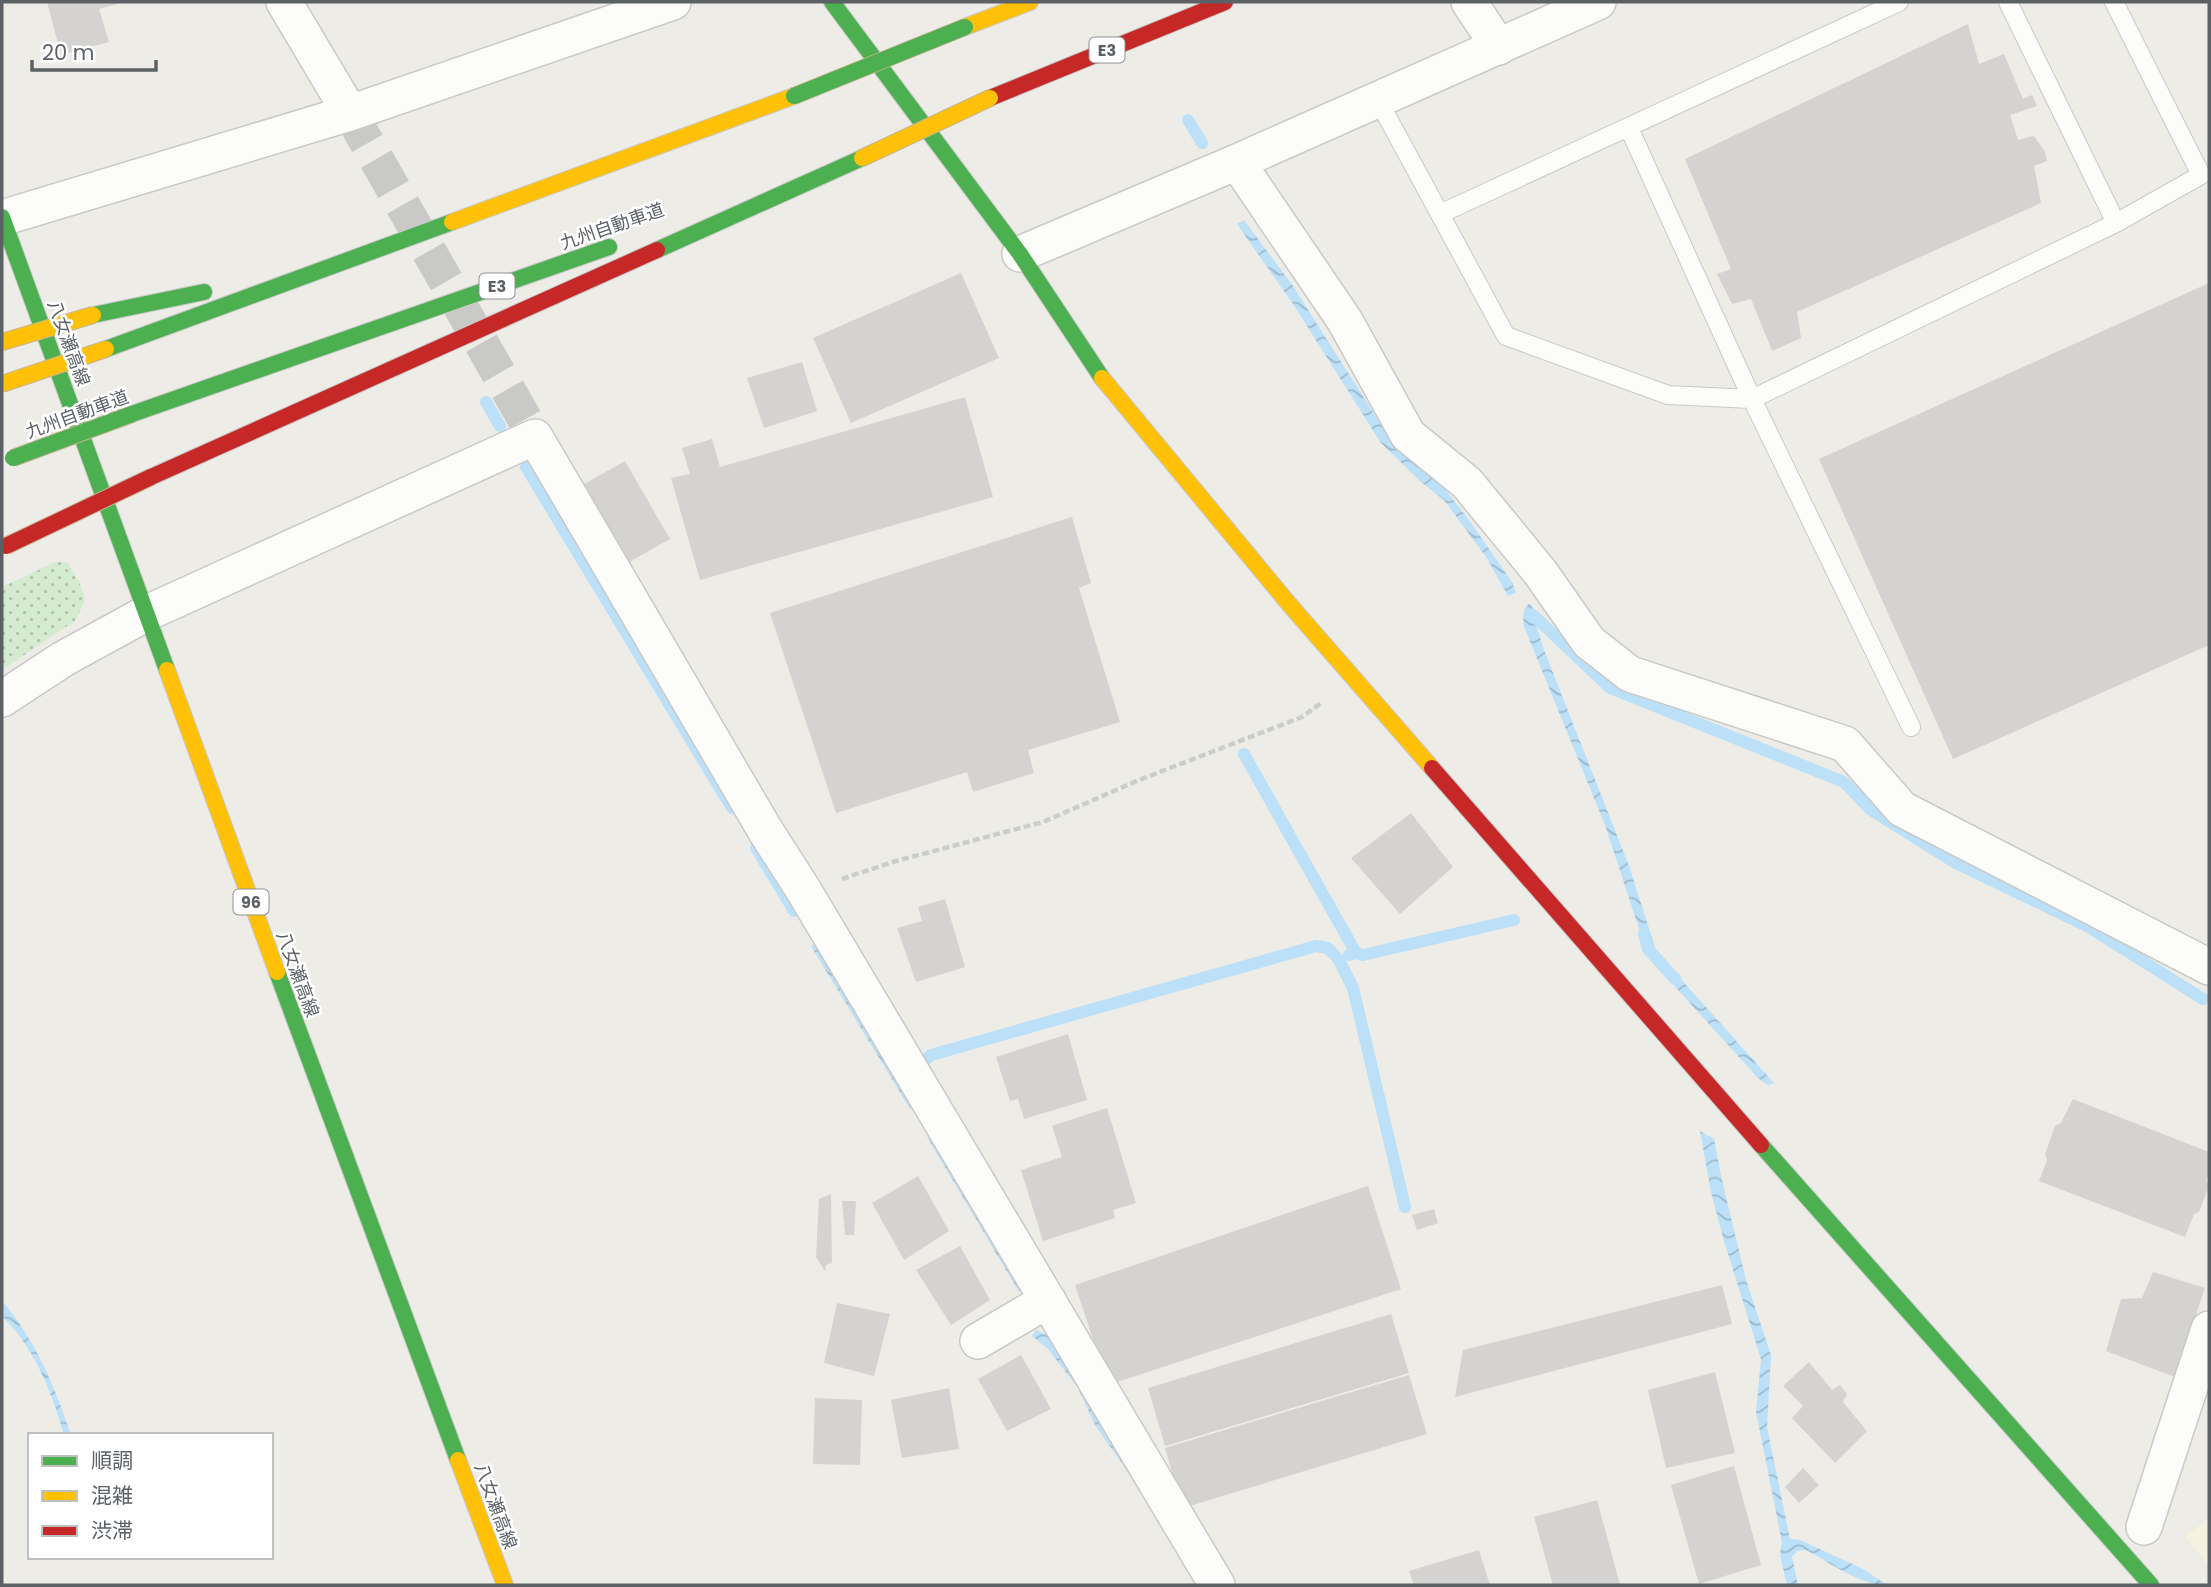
<svg xmlns="http://www.w3.org/2000/svg" width="2211" height="1587" font-family="Poppins,'Noto Sans JP',sans-serif">
<style>
.commercial{fill:#f7f1e0}
.grass{fill:url(#grass-dots)}
.water{fill:url(#water-waves)}
.lines{fill:none;stroke-linecap:round;stroke-linejoin:round}
.stream{stroke:#bbe0f8;stroke-width:12}
.building{fill:#d5d3d1}
.street-tunnel{stroke:#c9c9c7;stroke-width:35;stroke-dasharray:35 18;stroke-linecap:butt}
.lane-casing{stroke:#c9c9c8;stroke-width:20}
.street-casing{stroke:#c9c9c8;stroke-width:38}
.fast-casing{stroke:#c8c9c8;stroke-width:18}
.slow-casing{stroke:#c8c9c8;stroke-width:18}
.jam-casing{stroke:#c8c9c8;stroke-width:18}
.path{stroke:#c9ceca;stroke-width:4.5;stroke-dasharray:7 3.5;stroke-linecap:butt}
.lane{stroke:#fcfcfb;stroke-width:18}
.street{stroke:#fcfcfb;stroke-width:35}
.fast{stroke:#4caf50;stroke-width:16}
.slow{stroke:#ffc107;stroke-width:16}
.jam{stroke:#c62828;stroke-width:16}
.fast-bridge-casing{stroke:#c5b493;stroke-width:18;stroke-linecap:butt}
.slow-bridge-casing{stroke:#c5b493;stroke-width:18;stroke-linecap:butt}
.jam-bridge-casing{stroke:#c5b493;stroke-width:18;stroke-linecap:butt}
.fast-bridge{stroke:#4caf50;stroke-width:16}
.slow-bridge{stroke:#ffc107;stroke-width:16}
.jam-bridge{stroke:#c62828;stroke-width:16}
.labels{text-anchor:middle;dominant-baseline:central;stroke-width:5;stroke-linejoin:round;paint-order:stroke}
.shield{fill:#fff;stroke:#8d9094;stroke-width:2}
.shield-label{font-size:16px;font-weight:bold;fill:#5c6166}
.street-label{font-size:18px;fill:#5c6166;stroke:#fff}
</style>
<defs>
<pattern id="grass-dots" width="8" height="8" patternUnits="userSpaceOnUse" patternTransform="scale(1.75)"><rect width="8" height="8" fill="#d4ebd0"/><path d="M2 2h.1M6 6h.1" fill="none" stroke="#afc2ad" stroke-width="1.8" stroke-linecap="round"/></pattern>
<pattern id="water-waves" width="16" height="10" patternUnits="userSpaceOnUse" patternTransform="scale(1.75)"><rect width="16" height="10" fill="#bbe0f8"/><path d="M0 5q4-4 8 0t8 0" fill="none" stroke="#9bb9cd"/></pattern>
</defs>
<rect width="100%" height="100%" fill="#edece7"/>
<!-- commercial -->
<path class="commercial" d="M2209,1519V1566L2185,1536Z"/>
<!-- grass -->
<path class="grass" d="M55,562H67L79,581L85,600L76,620L2,670V587Z"/>
<!-- water -->
<path class="water" d="M1244,220L1293,286L1385,431L1445,489L1469,520L1512,582L1516,593L1508,596L1486,557L1444,500L1421,482L1381,443L1295,307L1237,224Z
M1529,603L1541,618L1536,624L1544,650L1629,866L1655,947L1646,950L1605,825L1523,624L1524,610Z
M818,940L918,1104L910,1109L811,946Z
M1670,967L1774,1083L1768,1085L1758,1078L1660,970Z
M1700,1131L1714,1139L1721,1176L1746,1280L1771,1355L1767,1427L1790,1539L1800,1540L1863,1569L1887,1585C1859,1585 1831,1563 1806,1550L1797,1551L1792,1557L1798,1585H1787L1780,1554L1782,1542L1756,1412L1761,1359L1724,1241L1711,1192Z
M935,1133L1026,1288L1019,1292L927,1137Z
M2,1301C35,1339 55,1387 71,1435H64C52,1392 34,1347 2,1316Z
M1036,1330L1055,1339L1197,1585L1134,1481L1095,1425L1078,1388L1048,1349L1032,1336Z"/>
<g class="lines">
<!-- stream -->
<path class="stream" d="M1188,120L1202,143
M486,402L500,426
M526,467L732,808
M1533,615L1610,688L1844,782L1871,810L1954,862L2087,926L2203,999
M1244,754L1356,953
M756,848L794,911
M1644,934L1648,949L1675,979
M1349,955L1356,953L1363,955L1514,920
M924,1061L931,1055L1316,946L1328,948L1339,960L1353,988L1405,1207"/>
</g>
<!-- building -->
<path class="building" d="M47,2H121V3L99,9L109,42L61,55Z
M1968,24L1979,64L2004,54L2023,99L2032,95L2037,106L2010,115L2018,140L2034,136L2045,152L2047,161L2034,166L2041,203L1797,312L1801,338L1772,351L1751,299L1732,304L1717,274L1731,269L1685,159Z
M961,273L999,358L851,423L813,338Z
M2209,283V645L1953,759L1819,459Z
M802,362L817,411L764,428L747,378Z
M965,397L993,497L700,580L671,478L690,474L682,448L712,439L720,467Z
M625,461L670,539L624,565L579,487Z
M1072,517L1091,583L1079,588L1120,722L1028,750L1034,773L973,792L967,772L836,813L770,613Z
M1411,813L1453,867L1400,914L1351,858Z
M945,899L965,967L916,982L897,928L922,921L918,907Z
M1068,1034L1087,1100L1024,1119L1018,1099L1010,1101L996,1057Z
M2073,1099L2209,1152V1173L2206,1180L2209,1186L2199,1212L2194,1214L2185,1237L2039,1181L2047,1160L2045,1154L2055,1126L2061,1123Z
M1107,1108L1136,1203L1113,1210L1115,1218L1043,1241L1021,1170L1062,1157L1052,1126Z
M918,1176L949,1231L904,1260L872,1203Z
M1368,1186L1401,1289L1108,1385L1075,1285Z
M831,1194L832,1263L826,1265L825,1271L816,1257L819,1199Z
M842,1201H856L854,1235H845Z
M1434,1209L1438,1223L1417,1230L1412,1215Z
M960,1246L990,1300L951,1325L916,1270Z
M2153,1272L2205,1288L2175,1377L2106,1351L2121,1299L2142,1298Z
M1722,1285L1732,1324L1455,1397L1463,1350Z
M837,1303L890,1314L874,1376L824,1363Z
M1391,1314L1409,1373L1165,1446L1148,1388Z
M1021,1355L1051,1409L1007,1431L978,1379Z
M1809,1362L1832,1390L1840,1385L1847,1394L1843,1402L1867,1431L1835,1463L1792,1418L1803,1406L1783,1386Z
M1715,1372L1735,1453L1666,1468L1648,1390Z
M1409,1375L1427,1434L1183,1508L1165,1448Z
M949,1388L959,1449L902,1458L891,1400Z
M815,1398L862,1400L860,1465L813,1464Z
M1734,1466L1761,1565L1699,1584L1671,1485Z
M1803,1468L1819,1485L1799,1503L1785,1487Z
M1597,1500L1620,1585H1553L1534,1517Z
M1479,1550L1490,1585H1414L1409,1571Z"/>
<g class="lines">
<!-- street-tunnel -->
<path class="street-tunnel" d="M350,113L535,437"/>
<defs>
<path id="lane" d="M2008,2L2116,223
M1378,100L1506,336L1668,395L1752,399L2116,223L2201,175L2114,2
M1629,128L1752,399L1911,727
M1442,213L1899,2"/>
<path id="street" d="M284,2L350,113
M1469,2L1499,47
M1237,162L1345,321L1408,435L1467,483L1540,572L1589,642L1630,674L1845,744L1902,809L2209,967
M2,218L350,113L673,2
M1020,254L1237,162L1598,2
M2,699L63,659L147,613L535,437L765,830L804,891L1217,1585
M978,1341L1048,1300
M2144,1527L2209,1329"/>
<path id="fast" d="M832,2L1020,254L1102,378
M2,217L167,670
M657,250L862,158
M93,315L204,292
M106,349L452,222
M132,414L609,247
M277,972L458,1460
M1761,1145L2151,1585"/>
<path id="slow" d="M965,27L1030,2
M452,222L794,96
M1102,378L1289,604L1432,768
M167,670L277,972
M458,1460L505,1585"/>
<path id="jam" d="M990,98L1225,2
M151,477L657,250
M1432,768L1761,1145"/>
</defs>
<!-- lane casing -->
<use href="#lane" class="lane-casing"/>
<!-- street casing -->
<use href="#street" class="street-casing"/>
<!-- fast casing -->
<use href="#fast" class="fast-casing"/>
<!-- slow casing -->
<use href="#slow" class="slow-casing"/>
<!-- jam casing -->
<use href="#jam" class="jam-casing"/>
<!-- path -->
<path class="path" d="M842,879L896,861L1043,822L1139,780L1302,717L1321,703"/>
<!-- lane -->
<use href="#lane" class="lane"/>
<!-- street -->
<use href="#street" class="street"/>
<!-- fast -->
<use href="#fast" class="fast"/>
<!-- slow -->
<use href="#slow" class="slow"/>
<!-- jam -->
<use href="#jam" class="jam"/>
<defs>
<path id="fast-bridge" d="M794,96L965,27
M13,458L132,414"/>
<path id="slow-bridge" d="M862,158L990,98
M2,342L93,315
M2,384L106,349"/>
<path id="jam-bridge" d="M6,546L151,477"/>
</defs>
<!-- fast-bridge casing -->
<use href="#fast-bridge" class="fast-bridge-casing"/>
<!-- slow-bridge casing -->
<use href="#slow-bridge" class="slow-bridge-casing"/>
<!-- jam-bridge casing -->
<use href="#jam-bridge" class="jam-bridge-casing"/>
<!-- fast-bridge -->
<use href="#fast-bridge" class="fast-bridge"/>
<!-- slow-bridge -->
<use href="#slow-bridge" class="slow-bridge"/>
<!-- jam-bridge -->
<use href="#jam-bridge" class="jam-bridge"/>
</g>
<g class="labels">
<!-- shield labels -->
<g class="shield">
<rect x="1089.5" y="37.5" width="35" height="25" rx="5"/>
<rect x="479.5" y="273.5" width="35" height="25" rx="5"/>
<rect x="233.5" y="889.5" width="35" height="25" rx="5"/>
</g>
<g class="shield-label">
<text x="1107" y="50">E3</text>
<text x="497" y="286">E3</text>
<text x="251" y="902">96</text>
</g>
<!-- street labels -->
<g class="street-label">
<text transform="translate(612 226) rotate(-19)">九州自動車道</text>
<text transform="translate(69 343) rotate(70)">八女瀬高線</text>
<text transform="translate(77 414) rotate(-20)">九州自動車道</text>
<text transform="translate(298 974) rotate(70)">八女瀬高線</text>
<text transform="translate(496 1506) rotate(70)">八女瀬高線</text>
</g>
</g>
<!-- border -->
<rect width="2211" height="1587" fill="none" stroke="#5c6166" stroke-width="7"/>
<!-- legend -->
<rect x="28" y="1433" width="245" height="126" fill="#ffffff" stroke="#bec0c2" stroke-width="2"/>
<rect x="42" y="1456" width="35" height="10" fill="#4caf50" stroke="#bec0c2" stroke-width="2"/>
<text x="91" y="1468" font-size="21" fill="#5c6166">順調</text>
<rect x="42" y="1491" width="35" height="10" fill="#ffc107" stroke="#bec0c2" stroke-width="2"/>
<text x="91" y="1503" font-size="21" fill="#5c6166">混雑</text>
<rect x="42" y="1526" width="35" height="10" fill="#c62828" stroke="#bec0c2" stroke-width="2"/>
<text x="91" y="1538" font-size="21" fill="#5c6166">渋滞</text>
<!-- scale -->
<path d="M32 60v10h124v-10" fill="none" stroke="#5c6166" stroke-width="3.5"/>
<text x="42" y="60" font-size="21" fill="#5c6166" stroke="#ffffff" stroke-width="5" paint-order="stroke">20 m</text>
</svg>
